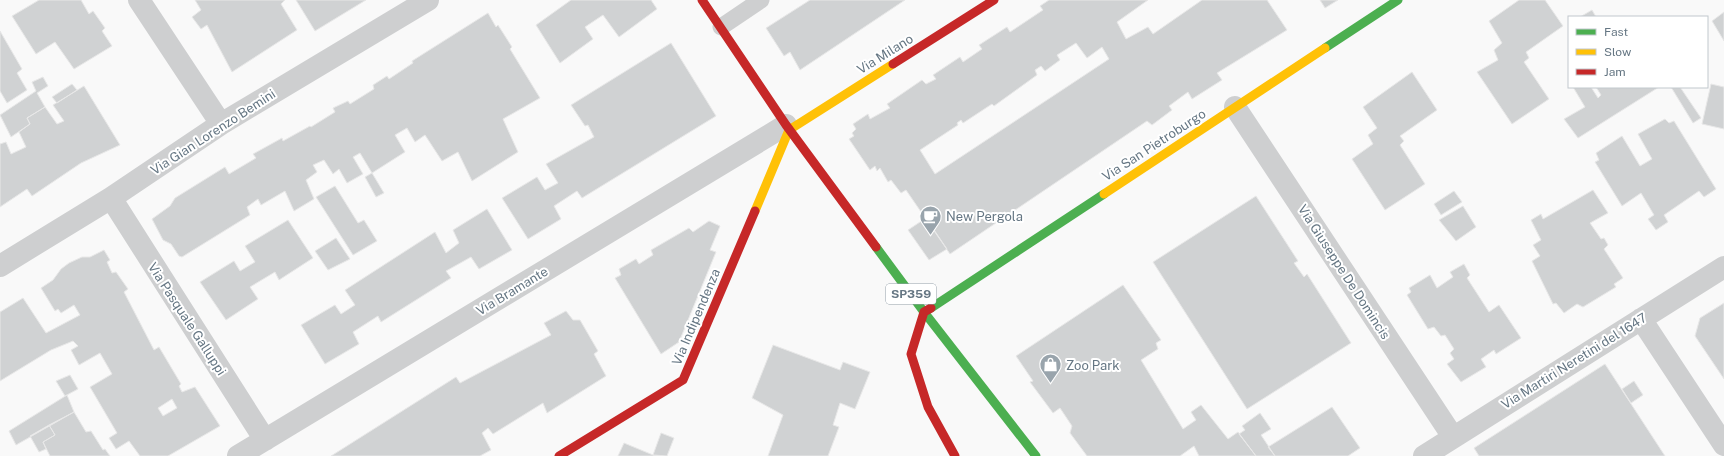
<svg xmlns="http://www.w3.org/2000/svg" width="1724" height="456" font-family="'Public Sans',sans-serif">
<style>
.building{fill:#d0d2d3;stroke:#e8e8e8;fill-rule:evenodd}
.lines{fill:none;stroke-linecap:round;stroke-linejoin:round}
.lane{stroke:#cecfd0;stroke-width:17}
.street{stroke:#cecfd0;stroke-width:22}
.fast{stroke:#4caf50;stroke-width:9}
.slow{stroke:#ffc107;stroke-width:9}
.jam{stroke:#c62828;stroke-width:9}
.labels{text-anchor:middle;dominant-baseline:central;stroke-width:4;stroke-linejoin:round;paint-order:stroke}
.shield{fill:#fff;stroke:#939fa8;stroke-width:1}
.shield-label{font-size:12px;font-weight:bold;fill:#657683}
.street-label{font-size:13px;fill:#657683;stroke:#fff}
.poi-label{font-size:13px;fill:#657683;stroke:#fff;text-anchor:start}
</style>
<rect width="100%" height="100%" fill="#f9f9f9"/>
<!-- building -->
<path class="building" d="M39,0H81L89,14L93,11L105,28L102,31L112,46L74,69L55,42L36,54L12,16Z
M195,0H285L281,4L297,30L232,72L207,25L201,29L192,17L201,10Z
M296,0H366L315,31Z
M571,0H651L657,9L619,37L603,15L585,27L593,39L560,63L536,25Z
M810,0H905L800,70L790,52L784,56L766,28Z
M1049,0H1148L1117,22L1126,39L1148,27L1153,34L1202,0H1267L1287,30L1217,73L1222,80L1192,99L1188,92L1169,106L1172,110L1152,125L1147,121L950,254L906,190L901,193L891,180L888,182L880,168L877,171L875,166L870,170L849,139L854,136L852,133L856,129L853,124L868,114L870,119L890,108L887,104L922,80L926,84L936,79L933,75L960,57L963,62L982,49L979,45L1007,27L1010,32L1043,10L1040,6ZM1076,43L1087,58L1102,47L1109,59L935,174L920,150L958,125L957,123L961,120L963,123L992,104L994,106L1037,75L1035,70L1041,66L1045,71L1060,60L1057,55Z
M1320,0H1338L1325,8Z
M1519,0H1545L1563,26L1526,52L1529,58L1524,62L1549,99L1512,124L1477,72L1498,60L1494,50L1502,43L1489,21Z
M1592,10L1596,17H1580Z
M1724,12V41L1712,21Z
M488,13L496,27L498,25L512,47L510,49L540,98L503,119L518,152L472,181L458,152L442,161L425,135L415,142L407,128L395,135L405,152L372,173L360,153L353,157L363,174L347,183L339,169L333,174L324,160L313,165L317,172L306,180L314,199L294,211L285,191L261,205L258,199L247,207L250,215L182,257L179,256L171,244L163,240L152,219L170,206L175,198L225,167L229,174L256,158L253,154L282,138L283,141L310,126L311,127L335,112L333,108L348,101L350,104L374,89L373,85L387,76L389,79L413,63L412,61Z
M0,31L22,69L17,73L27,90L7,103L0,91Z
M671,43L716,116L582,198L577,191L554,206L561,219L528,239L502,198L537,177L545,190L558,183L546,164L594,137L588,125L585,126L571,105Z
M1412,72L1437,110L1400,136L1404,141L1400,145L1425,184L1385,210L1352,159L1373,144L1368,135L1377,128L1363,107Z
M43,77L48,86L37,93L45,107L27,118L30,124L11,137L0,115L36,91L32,82Z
M72,84L77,90L57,103L52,97Z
M1711,84L1724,87V129L1702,124Z
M84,86L120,145L81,163L32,196L27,189L0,207V144L6,142L11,154L26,147L19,132L30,124L27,118L45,107L57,124L64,121L53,105Z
M1573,87H1591L1598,98L1601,95L1596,87H1659L1578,138L1564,119L1585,107Z
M1671,87H1680L1701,118L1693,123Z
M1665,119L1669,123L1674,121L1716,189L1704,197L1699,191L1664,215L1668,222L1656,230L1648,219L1654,215L1641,193L1622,206L1595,162L1599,160L1596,153L1622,136L1640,166L1652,159L1638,134Z
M372,173L384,193L376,197L365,177Z
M335,186L358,223L364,220L377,241L353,255L316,197Z
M1593,190L1608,213L1590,223L1601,239L1604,238L1608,245L1604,249L1623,278L1614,284L1616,287L1583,307L1577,304L1564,313L1556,303L1553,304L1532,261L1540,256L1533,245L1541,240L1531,220L1541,214L1543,219Z
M1454,191L1462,202L1441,215L1434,204Z
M1256,196L1298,261L1294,263L1304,277L1307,274L1351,343L1247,409L1153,262Z
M1463,206L1476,227L1456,241L1439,220Z
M487,209L512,250L479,269L471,257L446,271L451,278L381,322L378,316L353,332L359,344L325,364L301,325L335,305L341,314L355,305L345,290L435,232L446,253L459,243L453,230Z
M926,218L947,249L929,260L908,230Z
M288,220L313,258L279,280L275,272L250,287L258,299L226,320L200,282L234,261L240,271L255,262L245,246Z
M709,221L720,226L710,250L716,252L679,342L661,354L615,278L621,275L619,269L636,259L639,264L653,255L651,250L689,228L693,232Z
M336,238L350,259L328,270L315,251Z
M104,250L110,260L107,262L112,273L116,272L128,289L124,292L154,350L159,347L181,384L179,386L182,392L195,387L220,426L168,456H140L129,441L116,449L109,438L117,433L90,387L112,374L100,353L79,365L71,350L78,346L73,341L51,350L0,381V312L23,298L46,333L80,315L74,305L61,313L58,309L55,311L41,288L53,280L61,269L69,263L82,257H90ZM172,399L177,408L163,416L158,408Z
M1464,264L1470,275L1467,278L1489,312L1499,305L1521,338L1496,354L1494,350L1481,359L1486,367L1461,382L1447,364L1454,359L1450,353L1454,349L1445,335L1441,336L1434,327L1428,329L1407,295L1411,292L1409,288L1430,275L1437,288L1453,277L1450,272Z
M1123,285L1161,340L1156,343L1158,349L1141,360L1183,429L1196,420L1191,412L1201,405L1228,439L1238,432L1256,456H1199L1194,446L1180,456H1087L1070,433L1072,426L1060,408L1053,413L1030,382L1033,381L1016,356Z
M1724,303V379L1695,336L1700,318Z
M566,311L573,320H580L598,351L594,354L606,376L547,413L543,403L493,434L488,428L482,433L491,450L480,456H331L456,377L460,383L551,335L544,323Z
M773,345L840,370L843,362L870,372L855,409L840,403L833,425L839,427L828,456H768L783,415L752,398Z
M1605,364L1665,456H1479L1474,448Z
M70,375L78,389L65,396L56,381Z
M1634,381L1643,395L1631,403L1622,389Z
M67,395L74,412L16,445L9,431Z
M1332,407L1360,448L1348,456H1275L1268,447Z
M74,412L86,432L91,431L103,450L105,449L110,456H50L43,442L55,435L49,425Z
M1260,413L1271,429L1261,435L1275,456H1256L1239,434L1245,430L1242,426Z
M49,425L55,435L43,442L46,449L39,452L30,436Z
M661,433L674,438L667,456L653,455Z
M624,443L653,455L656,456H618Z"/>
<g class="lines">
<!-- lane -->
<path class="lane" d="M721,27L761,0"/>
<!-- street -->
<path class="street" d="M139,0L221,124
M1235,107L1453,437
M111,198L265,440
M0,266L111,198L221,124L428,0
M1641,319L1724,445
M238,456L786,125
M1424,456L1724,267"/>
<!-- fast -->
<path class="fast" d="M1325,48L1398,0
M876,247L924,312L1036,456
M931,308L1104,194"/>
<!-- slow -->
<path class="slow" d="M1104,194L1325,48
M755,211L789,130L893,64"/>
<!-- jam -->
<path class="jam" d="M702,0L786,125L876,247
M893,64L994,0
M931,308L924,312L911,354L928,407L955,456
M559,456L683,380L755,211"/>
</g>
<!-- icons -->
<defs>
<symbol id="cafe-pin" viewBox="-11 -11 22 30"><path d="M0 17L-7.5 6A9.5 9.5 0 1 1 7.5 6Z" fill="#99a4ac" stroke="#fff"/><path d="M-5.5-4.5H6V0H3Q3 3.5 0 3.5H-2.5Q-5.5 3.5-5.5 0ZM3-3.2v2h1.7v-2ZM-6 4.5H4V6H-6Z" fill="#fff"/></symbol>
<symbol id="shop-pin" viewBox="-11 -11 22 30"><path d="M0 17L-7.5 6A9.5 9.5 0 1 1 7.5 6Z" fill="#99a4ac" stroke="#fff"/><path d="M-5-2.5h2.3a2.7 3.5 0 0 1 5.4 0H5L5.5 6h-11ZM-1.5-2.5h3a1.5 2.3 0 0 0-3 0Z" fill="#fff"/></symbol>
</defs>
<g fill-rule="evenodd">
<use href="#cafe-pin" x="918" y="204" width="25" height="34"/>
<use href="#shop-pin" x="1038" y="352" width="25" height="34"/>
</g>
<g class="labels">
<!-- shield labels -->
<rect class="shield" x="886" y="284" width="50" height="20" rx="3"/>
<g class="shield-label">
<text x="911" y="294">SP359</text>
</g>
<!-- street labels -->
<g class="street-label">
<text transform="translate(885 54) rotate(-32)">Via Milano</text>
<text transform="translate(213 132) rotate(-33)">Via Gian Lorenzo Bemini</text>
<text transform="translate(1154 145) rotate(-33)">Via San Pietroburgo</text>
<text transform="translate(1344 272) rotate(57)">Via Giuseppe De Domincis</text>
<text transform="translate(512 291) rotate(-31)">Via Bramante</text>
<text transform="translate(696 317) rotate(-67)">Via Indipendenza</text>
<text transform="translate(187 319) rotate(57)">Via Pasquale Galluppi</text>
<text transform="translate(1574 361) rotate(-32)">Via Martiri Neretini del 1647</text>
</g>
<!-- poi labels -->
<g class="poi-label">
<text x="946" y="216">New Pergola</text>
<text x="1066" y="365">Zoo Park</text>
</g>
</g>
<!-- legend -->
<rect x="1568" y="16" width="140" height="72" fill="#ffffff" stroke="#c1c8cd"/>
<rect x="1576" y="29" width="20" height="6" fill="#4caf50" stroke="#c1c8cd"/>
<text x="1604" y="36" font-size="12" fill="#657683">Fast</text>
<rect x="1576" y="49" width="20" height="6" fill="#ffc107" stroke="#c1c8cd"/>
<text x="1604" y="56" font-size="12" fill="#657683">Slow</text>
<rect x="1576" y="69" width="20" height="6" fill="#c62828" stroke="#c1c8cd"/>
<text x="1604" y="76" font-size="12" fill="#657683">Jam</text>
</svg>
